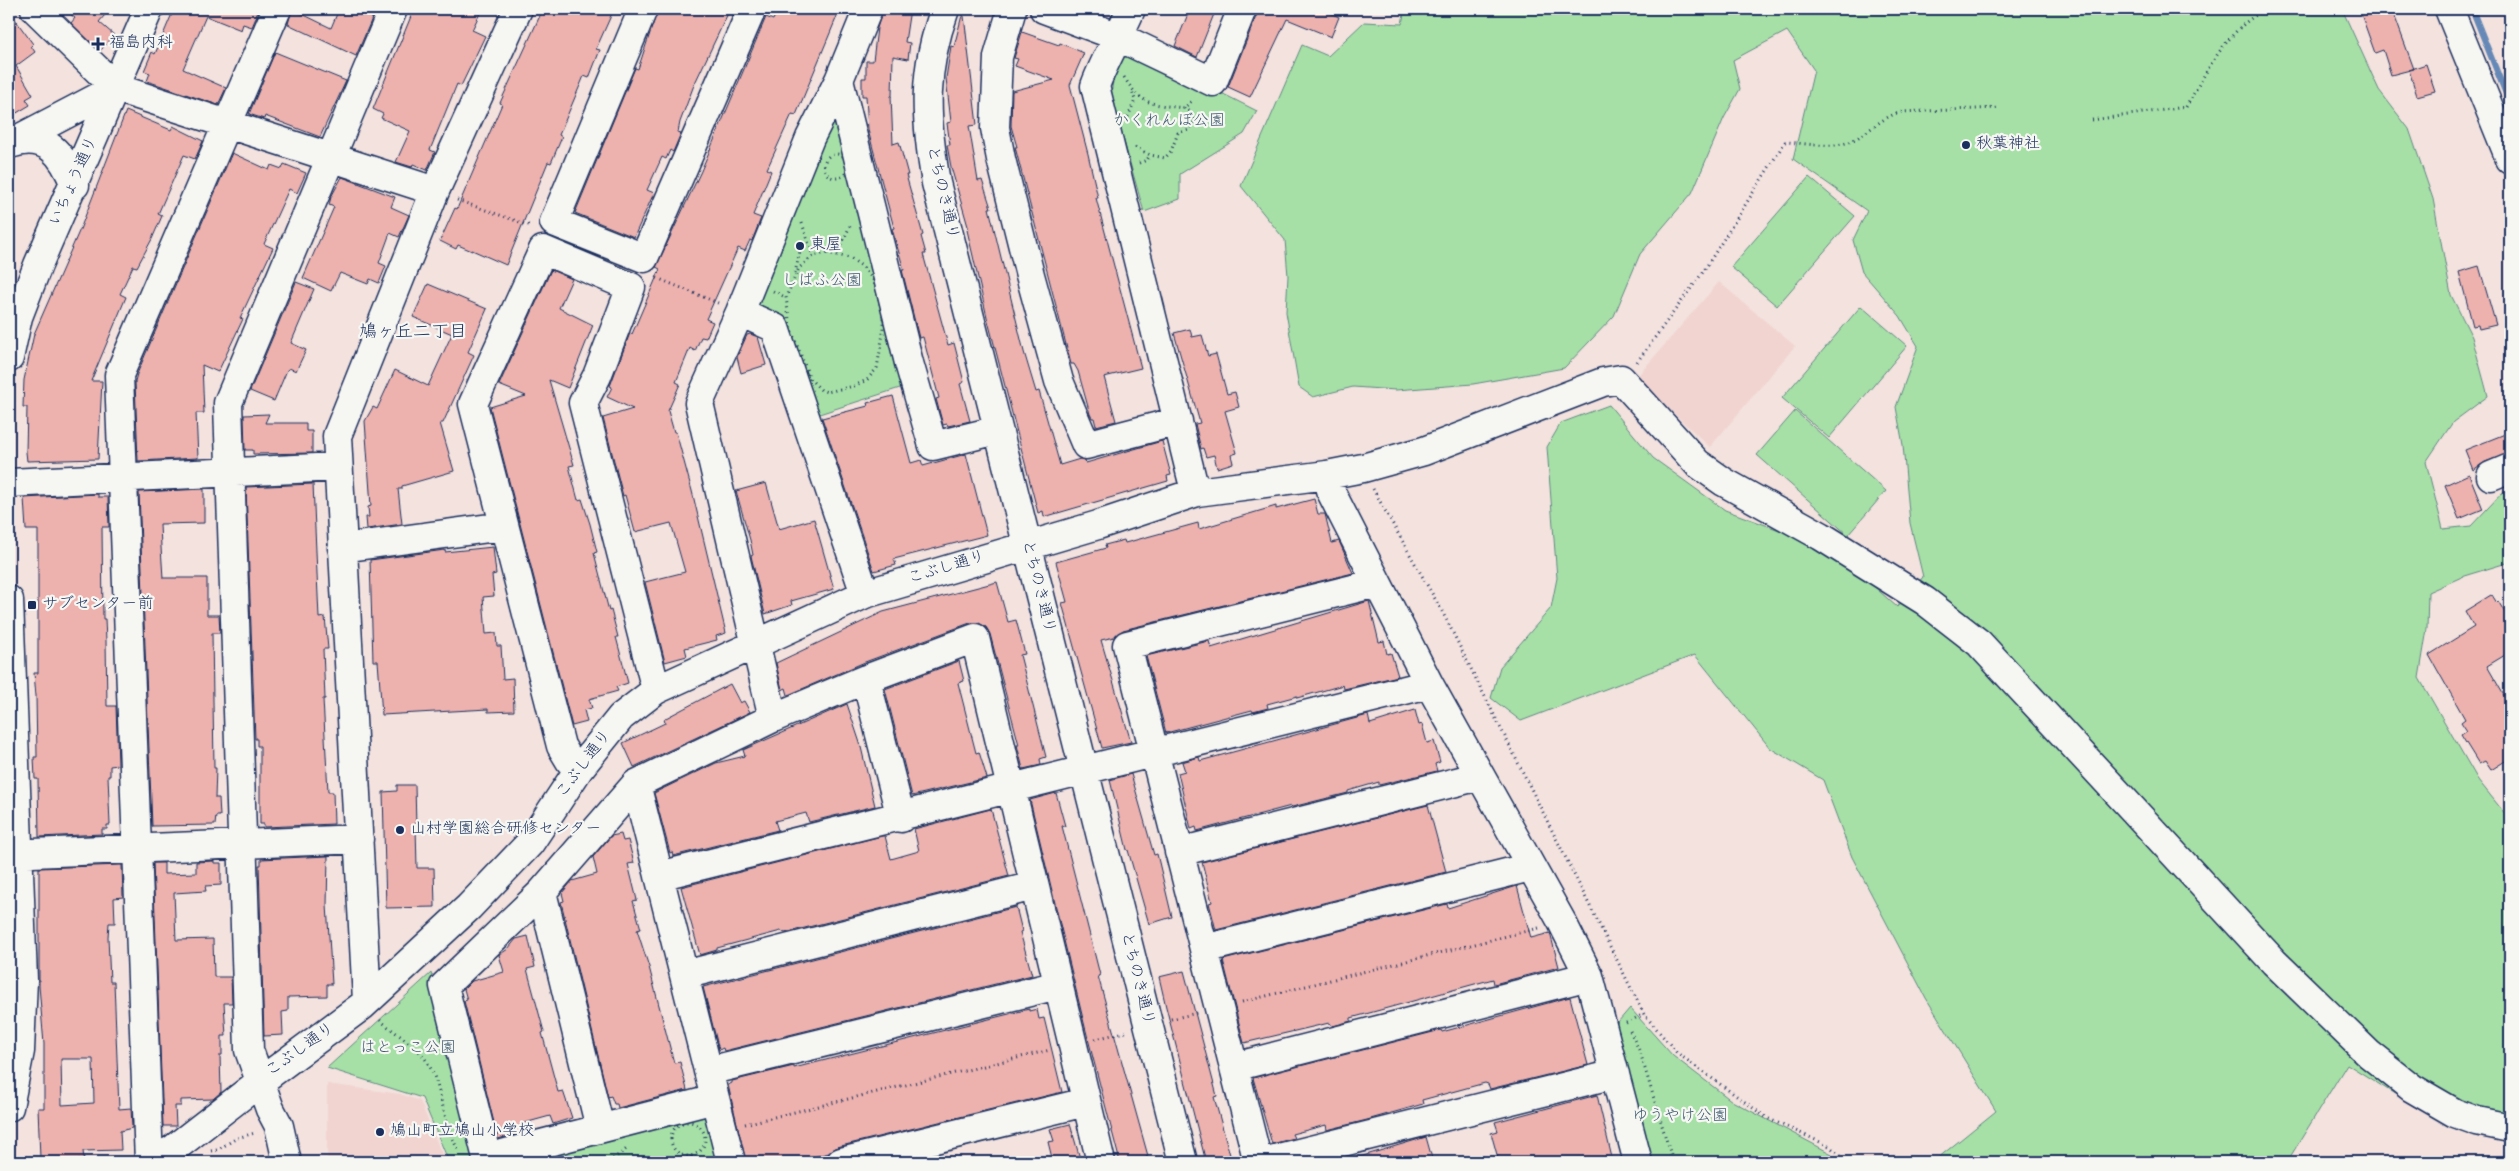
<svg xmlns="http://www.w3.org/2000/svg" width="2519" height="1171" font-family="'Gochi Hand','Klee One',sans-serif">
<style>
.built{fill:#f1d4d0}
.green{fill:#a6e0a6;stroke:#608882}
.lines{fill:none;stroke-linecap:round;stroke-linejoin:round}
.stream{stroke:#6588b6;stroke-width:6}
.building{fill:#edb2ae;stroke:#1b2f5e;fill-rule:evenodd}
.minor-casing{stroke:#1b2f5e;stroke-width:31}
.major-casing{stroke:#1b2f5e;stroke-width:31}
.path{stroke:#1b2f5e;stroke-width:3;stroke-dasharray:1 4;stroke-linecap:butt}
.minor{stroke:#f6f6f2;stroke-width:28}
.major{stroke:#f6f6f2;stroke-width:28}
.poi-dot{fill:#1b2f5e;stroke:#f6f6f2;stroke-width:2}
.labels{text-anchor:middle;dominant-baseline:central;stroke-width:4.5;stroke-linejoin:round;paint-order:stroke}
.poi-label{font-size:16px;fill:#1b2f5e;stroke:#f6f6f2;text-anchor:start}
.park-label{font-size:16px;fill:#3e5b70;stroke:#f6f6f2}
.street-label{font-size:16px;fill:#1b2f5e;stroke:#f6f6f2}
.neighbourhood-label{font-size:18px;fill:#1b2f5e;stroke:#f6f6f2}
</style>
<rect width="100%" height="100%" fill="#f3e2de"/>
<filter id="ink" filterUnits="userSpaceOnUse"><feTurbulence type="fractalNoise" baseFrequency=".02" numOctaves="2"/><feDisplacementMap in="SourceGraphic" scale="10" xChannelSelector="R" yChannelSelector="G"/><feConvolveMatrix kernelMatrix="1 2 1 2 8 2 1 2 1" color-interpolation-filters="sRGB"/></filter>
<g filter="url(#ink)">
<!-- built -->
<path class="built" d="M1719,282L1795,346L1710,447L1636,378Z
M327,1084L400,1094L420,1101L445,1162H327Z"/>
<!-- green -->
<path class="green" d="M1405,9H2342L2379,90L2409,129L2433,199L2451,295L2472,337L2488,396L2453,422L2426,462L2443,529L2471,526L2504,491L2510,490V562L2464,576L2428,592L2427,629L2419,678L2478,780L2510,820V1132L2488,1136L2417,1108L2347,1064L2287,1162H1933L1996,1111L1926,998L1852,857L1823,780L1770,748L1695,655L1521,721L1491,698L1500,667L1551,608L1557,578L1547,447L1561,423L1609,405L1653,458L1725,510L1790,534L1860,574L1897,607L1923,577L1910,523L1903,445L1896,407L1918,346L1900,316L1862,272L1853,240L1867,211L1793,159L1814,70L1787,31L1733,60L1740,89L1724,118L1692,193L1640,254L1614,316L1564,368L1473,384L1396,390L1353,387L1313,397L1299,387L1286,312L1288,276L1285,240L1241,186L1302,45L1328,56L1364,22L1402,24Z
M1134,49L1257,111L1244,134L1180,174V199L1144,212L1111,96L1116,58Z
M826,123H840L906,386L813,416L753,300Z
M1809,177L1855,216L1777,306L1731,267Z
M1861,306L1907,346L1829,438L1782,398Z
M1795,411L1886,491L1848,535L1757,455Z
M431,973L473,1141L479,1162H449L422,1098L327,1068Z
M1630,1008L1673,1056L1732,1101L1832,1154L1824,1162H1645L1612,1029Z
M703,1112L709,1115L723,1162H508Z"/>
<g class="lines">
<!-- stream -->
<path class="stream" d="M2472,9L2510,104"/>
</g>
<!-- building -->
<path class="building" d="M64,9H110L99,22L114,35L100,51L71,23L75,18Z
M174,9H249L258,13L252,27L243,24L241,30L206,16L183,69L226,88L218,105L147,81L150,73L144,71L152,52L155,54Z
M292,9L331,28L339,9H376L356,56L288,24Z
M414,9H482L472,30L485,36L461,86L457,84L430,150L435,152L427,170L413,164L412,167L396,162L410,131L381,118L383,114L373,109Z
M543,9H614L596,49L600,50L589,78L584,76L559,135L562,137L551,163L548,162L506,265L472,250V251L458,245L456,249L440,241L455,208L457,209L502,104L500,103Z
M658,9H730L694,85L680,122L678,132L681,133L673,152L670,150L666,159L662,157L647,190L654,193L634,237L575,213L635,68L638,69Z
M778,9H840L796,115L792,114L767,169L771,171L753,215L761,218L752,241L750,240L745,251L738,248L706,319L713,322L706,338L701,337L695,351L690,348L676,382L680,384L668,411L674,432H676L692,491L726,633L716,636L717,640L685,648L687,656L665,662L645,582L685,572L671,523L635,532L625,495L623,496L603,418L633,409L607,397L612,387L610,386L630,333L632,334L660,269L656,267L701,171L766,17L773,20Z
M883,9H910L905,42L910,43L908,59L893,56L892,96H891L893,144L899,142L908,175H906L923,235L921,236L926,254H923L948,345L954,343L964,382L960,384L970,421L948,426L947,424L943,425L936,399L939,398L923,337L919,338L902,270H904L892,229L894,228L868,130L866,96H862V78H866V61H873L877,28Z
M1190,9H1216L1197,57L1175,46Z
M1259,9H1332L1330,13L1339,17L1331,37L1287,19L1250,97L1228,87Z
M2377,9H2392L2414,69L2391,75L2383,50L2375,53L2361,14Z
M9,11L33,44L31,46L35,52L16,66L33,95L26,99L30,105L15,114L12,108L9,109Z
M962,15L964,16L977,125L969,126L978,181L982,180L991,208H989L1024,352L1036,392L1039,391L1060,465L1080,459L1085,460L1086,463L1162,441L1171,475L1167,476L1168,481L1044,517L1043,511L1038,513L987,317L967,230H969L951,167L947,145H950L947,123L951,122L946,78L951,46L954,47Z
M1022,32L1059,45L1060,43L1084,53L1070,85L1088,154L1098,198H1096L1141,368L1104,377L1116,421L1096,426L1094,418H1092L1090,414L1078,371L1074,364H1071L1015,147H1017L1011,126L1012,91L1054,80L1015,66L1018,59L1014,58Z
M275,52L346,81L320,137L265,116L264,119L249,114Z
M2426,64L2435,91L2417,96L2409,70Z
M126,111L171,130L173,126L203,141L195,159L184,155L158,214L162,216L152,239L137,267L133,266L120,294L126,297L91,381H102L98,459L27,461L26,452L27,407H23L24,380L34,334L81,227Z
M232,153L269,170L271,165L282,169L284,164L306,173L297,193L289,189L264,244L273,248L240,318L243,319L218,372L202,365L204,413H196L198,458L138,461L135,381L137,374Z
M342,177L395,197L391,207L409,215L399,237L390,233L379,263L386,266L379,283L370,279L368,284L340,273L331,291L303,278L334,207L329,205L331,197Z
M2479,266L2496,325L2479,329L2478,325L2473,326L2459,272Z
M551,270L572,279L559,308L593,325L568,388L549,380L574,465L569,466L578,500L582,499L590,524L597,552L594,553L609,611L611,610L618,637H616L628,683L616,687L618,691L589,699L592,708L584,710L587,722L572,726L490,407L526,396L499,385Z
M296,282L314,289L291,343L306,350L296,371L289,368L287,370L274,401L250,391Z
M428,284L487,309L468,352L474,355L443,423H440L454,471L402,486V489H398L402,524L367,529L366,517H369L368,507L371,506L365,421L373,407L377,409L395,370L428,386L452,334L413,317Z
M1190,329L1192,337L1202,335L1208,356L1216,354L1227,394L1235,392L1239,407L1225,411L1237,453L1231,455L1233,463L1217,468L1214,455L1206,457L1203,448L1201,449L1195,424L1200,423L1174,333Z
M750,334L758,337L766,365L741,373L737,357L747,335Z
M893,396L911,463L921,460L923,466L966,454L987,535L894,559L896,565L874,571L822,418L868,406L867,403Z
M269,414L265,423H306V431H312V453L253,454V450H245L244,415Z
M2505,434L2510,453L2485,462L2473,470L2465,450Z
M2469,474L2483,509L2459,519L2445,485Z
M766,483L779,529L814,519L834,589L791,601L792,605L765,614L751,556L753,555L750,540L736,491Z
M313,484L319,618L325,617L328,649H323L325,699H323L328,792H333L334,824L264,827V824H260V746H257V739H255L246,487Z
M204,489V523L160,524L161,547L163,578H207V615H219L220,633H212L214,768H216L215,798H219L220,816H216L215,825L152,826L139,492Z
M98,494V497H108L109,527H102L103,619H105L106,641L107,706H116L118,765L110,766V776H108L110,825H107V829H102V834L39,837L38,779H35L34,757H37L36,696L34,673H38V530H26L24,498Z
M1314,499L1318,514H1325L1332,543L1339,541L1353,573L1123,630L1114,637L1101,640L1131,742L1102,748L1062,603L1067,602L1056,562L1106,548L1105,545L1124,540L1125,543L1198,523L1199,529L1276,506V509Z
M493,547L496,574L492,575L494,596L483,597L486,634L496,633L497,646H501L503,679L513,678L514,711L488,712V709L382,715L378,661H373L370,560L445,550V552Z
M997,582L1008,622L1016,620L1025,654L1020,655L1046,757L1040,759L1041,765L1023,769L1017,745H1019L990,634L986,627L979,623H970L865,662L788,695L786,688L782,690L776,663L883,612Z
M2491,595L2496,603L2498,601L2510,621V652L2487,666L2510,706V758L2491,770L2485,761L2479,764L2461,735L2467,731L2461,722L2465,719L2429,655L2474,627L2465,611Z
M1369,601L1379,642L1384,641L1387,654L1391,653L1398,676L1344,689L1343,685L1297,698V696L1267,704L1268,708L1253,712L1252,710L1166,733L1146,656L1209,641L1211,648Z
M959,661L964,681L958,683L976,753L979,752L987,778L912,796L885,689Z
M730,684L740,703L744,701L750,712L634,767L623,743L665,723L664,719Z
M847,704L860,743L875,806L809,822L806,813L775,821L778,830L673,856L672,852L670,853L654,793L716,763L745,756L743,750Z
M1415,710L1419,725L1422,724L1427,743L1434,741L1440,762L1435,764L1437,771L1379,785V782L1348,791V793L1292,807L1291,806L1197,831L1196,827L1191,829L1178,773L1185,771L1182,762L1199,757L1200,761L1368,715L1370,724Z
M1131,774L1154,855L1157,854L1172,917L1149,924L1128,850H1127L1110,780Z
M397,785H415L417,868H434L435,907L386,908L383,792L397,791Z
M1056,793L1065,826H1062L1100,975L1098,976L1148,1156L1146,1157L1147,1162H1120L1085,1027L1030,800Z
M1428,805L1446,872L1216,930L1209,903L1212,902L1202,862Z
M991,809L1009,876L785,933L781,931L717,948V950L700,955L681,887L882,836H885L891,859L919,851L914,829Z
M621,834L623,841L628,840L634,863L628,864L637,900L633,901L641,929L637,930L649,967L674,1063L680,1062L687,1090L618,1108L617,1104H614L611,1096L608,1097L561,902L564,901L562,893L572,881L597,874L593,857L611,836Z
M328,856L327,905L332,984H327V996L288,997V1011L282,1012L283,1035L264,1036L259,865H261V859Z
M214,861V863H221V885L205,886L206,891L174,893L176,940L213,939L214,977H231L232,1003H224L226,1036H222V1055H220L221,1092L213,1099L181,1100V1106H175L176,1126H163L153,863H164V874L196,873V862Z
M122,865L123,897L114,898L115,923H109L108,937L110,982H114L119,1109L131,1108L132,1128L120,1131L121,1150L83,1151L84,1160L43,1162L40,1158L38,1108H44V1044L39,986V868ZM61,1059H93L94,1103L62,1105Z
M1517,886L1531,938L1550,933L1559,967L1494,984L1493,979L1351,1018V1021L1333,1026L1329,1023L1244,1043L1223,960L1447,904L1448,908Z
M1016,907L1022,931L1020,932L1032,975L724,1051L723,1048L719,1050L703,987Z
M528,936L535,967L527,969L544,1032L542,1033L558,1092L563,1091L572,1118L553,1124L550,1116L521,1124L523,1132L498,1139L464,1001L467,1000L464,989L472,981L504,972L499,955L508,949L516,939Z
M1184,971L1217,1096L1214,1097L1232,1162H1206L1166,1007L1159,977Z
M1570,997L1588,1065L1490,1089L1488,1084L1485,1083L1422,1100L1423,1104L1367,1120L1327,1130L1326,1125L1292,1134L1294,1138L1272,1144L1253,1078L1441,1030L1442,1032Z
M1029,1009V1011L1037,1009L1039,1019L1044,1018L1062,1092L837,1147L829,1153L793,1162H746L728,1085L732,1083V1081L794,1066V1068Z
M1597,1095L1613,1162H1499L1491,1133L1498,1131L1495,1122Z
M1070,1124L1081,1162H1053L1048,1142L1054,1141L1050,1129Z
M1426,1137L1433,1162H1356V1158Z"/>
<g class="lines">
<defs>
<path id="minor" d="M35,9L116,88L435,191
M643,9L554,222L644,258L752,9
M945,9C922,72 925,117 936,183L1183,1162
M1012,9L998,57L995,128L1001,159L1030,275L1059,381L1086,445L1178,421
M1044,9L1119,37L1213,82L1242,9
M1131,9C1120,35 1105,59 1095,86L1192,479L1197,492
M839,80L909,363L933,446L998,430
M9,144L116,88
M10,144C47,131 63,155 75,185
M740,312L775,328L865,594
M9,358L18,317L38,265L149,9
M1327,475L1330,490L1429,684L1562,922L1589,976L1638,1162
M2491,476L2510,468
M9,483L337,467
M342,548L504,526
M9,600L23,980L20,1051L9,1107
M866,679L901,818
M773,718L699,403L740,312L810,138L839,80L868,9
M579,769L570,761L561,746L473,404L543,250L631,287L597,376L583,403L656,690
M636,784L731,1162
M1179,852L1480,776
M9,854L359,839
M659,876L1429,684
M542,892L600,1128
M1204,949L1530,867
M684,975L1034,886
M367,1001L337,436L435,191L518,9
M1234,1067L1589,976
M708,1071L1058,985
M715,1099L487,1158L444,986L542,892L636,784L773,718L866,679L975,638L1101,1162
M149,1162L119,375L277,9
M151,1162L172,1150L261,1081L362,1006L469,907L530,843L579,769L621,717L656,690L865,594L1098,525L1197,492L1327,475L1363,468L1424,451L1603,382L1621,379L1697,463L1724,482L1821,536L1925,601L1979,643L2274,962L2369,1054L2412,1088L2455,1113L2477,1121L2510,1128
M287,1162L279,1126L270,1109L249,1050L228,403L393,9
M841,1162L1086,1102
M1258,1162L1127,645L1377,583
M1263,1162L1615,1074"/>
<path id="major" d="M2449,9L2510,159"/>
</defs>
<!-- minor casing -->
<use href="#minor" class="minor-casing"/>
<!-- major casing -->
<use href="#major" class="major-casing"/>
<!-- path -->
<path class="path" d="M1124,77C1142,106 1152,104 1184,108L1193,100
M1128,117L1135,100L1132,90
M2092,120L2186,107C2207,71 2228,27 2267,9
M1135,147L1150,155L1165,158L1171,151L1178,133L1189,130L1195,121L1191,112L1184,108
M824 166a12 12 0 1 1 24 0a12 12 0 1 1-24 0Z
M1139,163L1147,160L1150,155
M457,200L531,226
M802,223L813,256
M827,253L850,258L863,267L874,281L883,315V334L877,368L867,380L854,386L827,392L821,390L810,379L790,327L786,297L799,268L813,256Z
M837,254L850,226
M795,273L800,251
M657,278L718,303
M773,291L785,297
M1637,362L1703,272L1785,142C1807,143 1837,151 1857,138C1872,129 1882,118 1900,112L2000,108
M1373,489L1443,613L1644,1014L1677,1053L1767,1118L1829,1146L1849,1162
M1242,1002L1539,928
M1171,1019L1197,1013
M380,1020C392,1031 415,1045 424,1057C443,1083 441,1121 459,1151
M1626,1023L1644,1014
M1630,1031L1640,1052L1673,1162
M1095,1039L1125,1032
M671 1139a17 17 0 1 1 34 0a17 17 0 1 1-34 0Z
M745,1124L1050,1050
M211,1151L217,1150L237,1138L255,1133
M691,1156L694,1162
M609,1162L628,1148"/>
<!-- minor -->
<use href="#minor" class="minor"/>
<!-- major -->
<use href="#major" class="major"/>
</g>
</g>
<!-- markers -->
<g class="poi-dot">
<path d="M95.5 36.5h5v5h5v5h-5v5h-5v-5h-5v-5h5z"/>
<circle cx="1966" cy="145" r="5"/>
<circle cx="800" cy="246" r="5"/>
<rect x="27" y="600" width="10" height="10" rx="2.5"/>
<circle cx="400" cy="830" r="5"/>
<circle cx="380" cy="1132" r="5"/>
</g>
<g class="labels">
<!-- poi labels -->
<g class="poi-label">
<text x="109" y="44">福島内科</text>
<text x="1976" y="145">秋葉神社</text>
<text x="810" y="246">東屋</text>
<text x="42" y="605">サブセンター前</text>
<text x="410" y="830">山村学園総合研修センター</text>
<text x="390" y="1132">鳩山町立鳩山小学校</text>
</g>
<!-- park labels -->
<g class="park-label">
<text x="1169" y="122">かくれんぼ公園</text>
<text x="822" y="282">しばふ公園</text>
<text x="408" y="1049">はとっこ公園</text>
<text x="1680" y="1117">ゆうやけ公園</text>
</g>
<!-- street labels -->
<g class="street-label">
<text transform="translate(75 182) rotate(-66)">いちょう通り</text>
<text transform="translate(941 193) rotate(77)">とちのき通り</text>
<text transform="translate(947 569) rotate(-17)">こぶし通り</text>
<text transform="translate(1037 587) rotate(76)">とちのき通り</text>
<text transform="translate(585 765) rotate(-53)">こぶし通り</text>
<text transform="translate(1136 979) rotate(76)">とちのき通り</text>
<text transform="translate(301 1051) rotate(-36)">こぶし通り</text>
</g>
<!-- neighbourhood labels -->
<g class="neighbourhood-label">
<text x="413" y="333">鳩ヶ丘二丁目</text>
</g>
</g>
<!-- margin -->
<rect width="2519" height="1171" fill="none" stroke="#f6f6f2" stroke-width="30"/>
<rect x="15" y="15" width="2489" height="1141" fill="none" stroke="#1b2f5e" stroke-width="2" filter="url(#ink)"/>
</svg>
